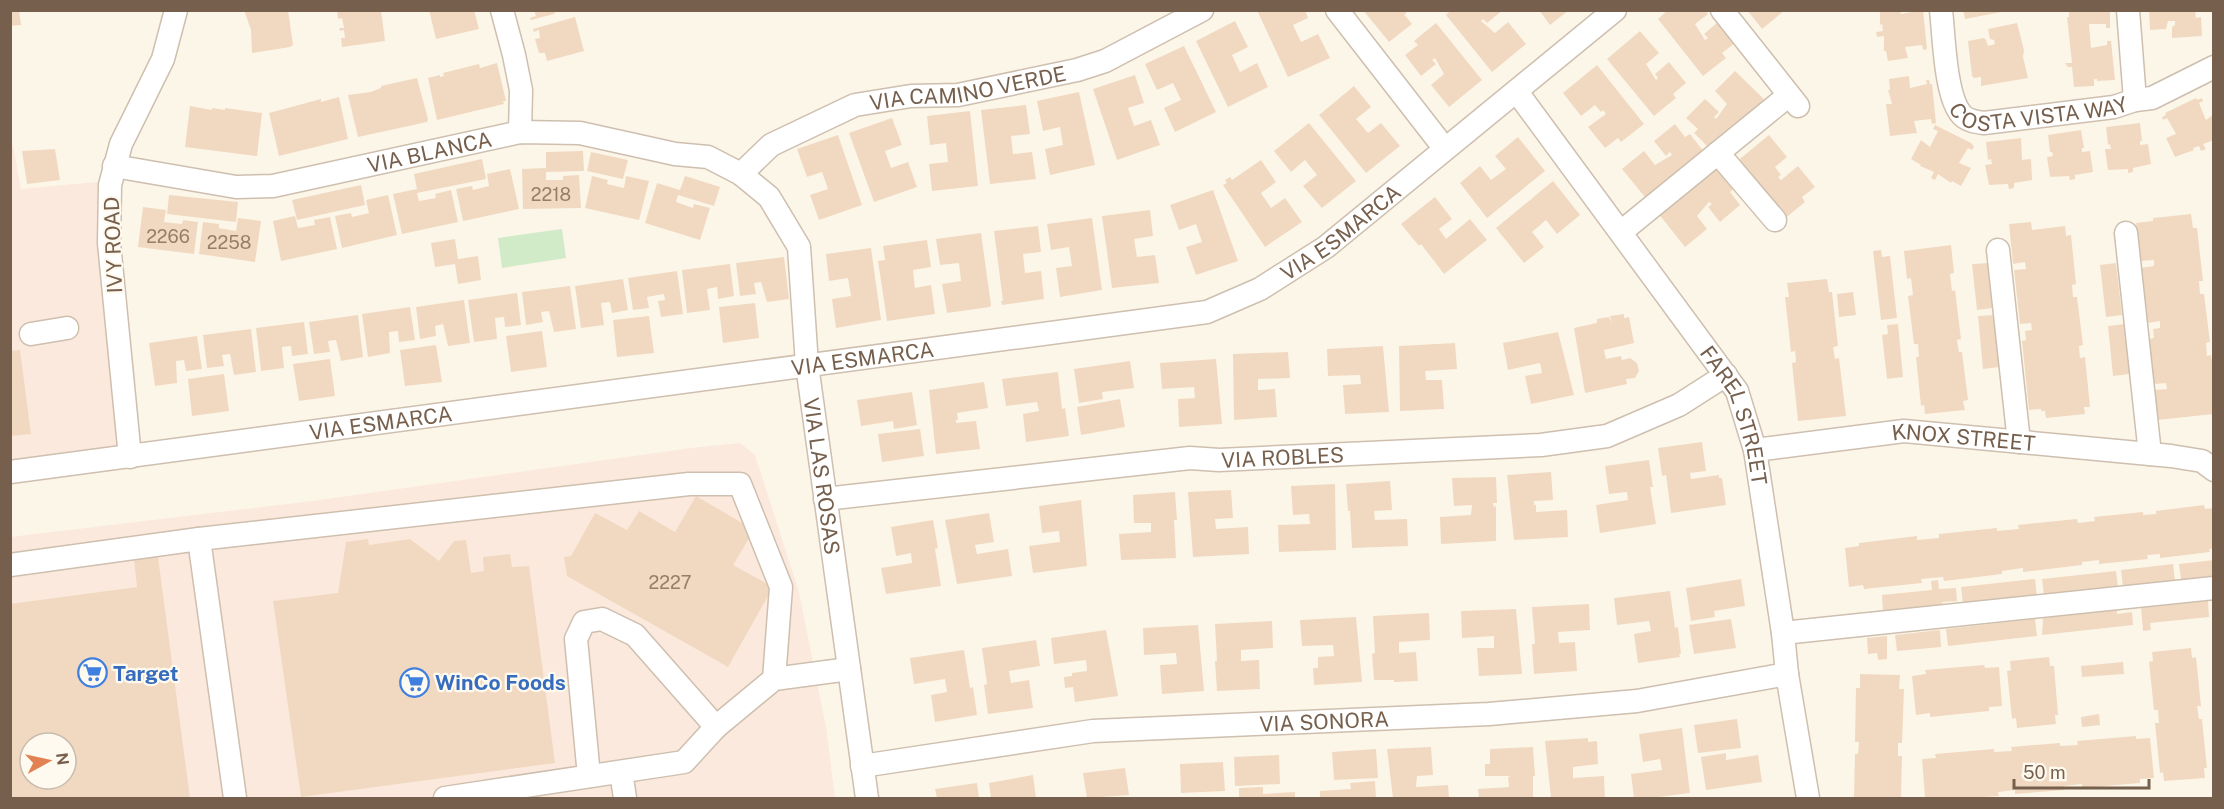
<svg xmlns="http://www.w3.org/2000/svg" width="2224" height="809" font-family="'Public Sans',sans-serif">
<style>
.commercial{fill:#fce9dd;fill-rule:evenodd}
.green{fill:#d1eac7}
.building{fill:#f1d9c1;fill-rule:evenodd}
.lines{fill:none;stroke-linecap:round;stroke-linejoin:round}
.minor-casing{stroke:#cebfaf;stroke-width:25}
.minor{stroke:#fff;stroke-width:22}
.labels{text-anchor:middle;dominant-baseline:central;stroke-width:4.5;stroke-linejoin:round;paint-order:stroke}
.number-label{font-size:18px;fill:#957e6a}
.street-label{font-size:21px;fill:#76604d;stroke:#fffaef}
.shop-label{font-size:21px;font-weight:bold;fill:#366cbe;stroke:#fffaef;text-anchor:start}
</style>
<rect width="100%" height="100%" fill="#fcf6e9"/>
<!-- commercial -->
<path class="commercial" d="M10,144L13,145L21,189L107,181L126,454L11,469Z
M740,443L755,455L799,592L826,727L835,798H11L10,537L312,501L691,448ZM30,743H66V779H30Z"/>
<!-- green -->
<path class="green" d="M562,229L566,258L502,268L498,238Z"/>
<!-- building -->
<path class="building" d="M10,10H19L21,25L10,26Z
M244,10H288L293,45L290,47L252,53L251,30Z
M337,10H381L385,41L342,47L341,38H345L344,30L340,31L339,28H344L342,18L338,19Z
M429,10H474L479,29L436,39Z
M534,10H557L554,14L531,20L530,18L536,16Z
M1257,10H1305L1308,18L1293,25L1301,42L1318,34L1330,58L1288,77Z
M1363,10H1406V14H1404L1412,24L1389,42Z
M1451,10H1503L1487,23L1483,19L1481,21L1495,33L1508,22L1526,44L1492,72L1446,15Z
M1539,10H1569L1550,25Z
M1668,10H1705L1708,14L1695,24L1705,40L1708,38L1704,34L1718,22L1735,43L1722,53L1726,58L1703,76L1658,19Z
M1747,10H1785L1762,29Z
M1880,10H1900L1901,14L1923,10L1927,49L1923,50L1922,45L1905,47L1908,58L1888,61L1886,51H1884V36L1877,37L1876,32L1883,31L1882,24L1880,25Z
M1963,10H2001V12L1965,19Z
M2069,10H2110V28H2106V24H2089L2091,48L2107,45V41H2111L2115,80L2097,81V79H2094V86L2074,87L2072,67H2068L2065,63H2072L2067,17H2069Z
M2149,10H2195L2196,18L2201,17L2202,36L2172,38V27L2175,25V21H2168L2166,29L2150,30Z
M575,17L584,51L547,61L545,53H539L535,39L540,38L539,30L534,32L533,29Z
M1235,21L1248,47L1232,55L1240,72L1257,63L1268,87L1228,107L1196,41Z
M1436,23L1482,80L1449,107L1431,85L1444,74L1435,58L1432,60L1436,64L1421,76L1405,55L1418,45L1414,41Z
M2017,23L2024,50L2023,57L2028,78L1981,86V77L1974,78L1972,76L1968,41L1984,38L1986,40L1988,46L1995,44L1994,40L1990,39L1988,29Z
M1640,31L1659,53L1646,64L1656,80L1658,78L1655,74L1669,62L1686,83L1673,94L1676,98L1654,116L1607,59Z
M1184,46L1216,112L1175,132L1164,108L1181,100L1173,83L1157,90L1145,64Z
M497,63L506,101H503L504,104L437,120L428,78L440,75V77L444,76L443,73L479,64L480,68Z
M1597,65L1644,124L1621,142L1618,138L1605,148L1588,127L1606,114L1603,110L1601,112L1595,105L1581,116L1563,93Z
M1735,71L1767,102L1715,154L1694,133L1698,129L1686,118L1705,99L1719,112L1714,117L1716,119L1727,104L1715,91Z
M1135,75L1144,103L1128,108L1134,126L1151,120L1160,145L1117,160L1093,89Z
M1909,76L1910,88L1927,84L1926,80H1929L1930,84H1932L1936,123L1932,124L1931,119L1914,121L1917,133L1890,136L1886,104H1892L1888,90H1890L1889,79Z
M417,78L428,119L427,122L358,137L348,95L371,92L381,88V86Z
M1354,86L1371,107L1356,119L1368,133L1381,123L1400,146L1366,173L1319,115Z
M1079,92L1095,165L1050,175L1045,149L1063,145L1060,127L1043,131L1037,101Z
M339,97L348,139L279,156L269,113L321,99V102Z
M2196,98L2197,100L2202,98L2203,101L2199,103L2206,120L2214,114V140L2203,144L2206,149L2201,151L2199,146L2193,148L2194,150L2175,157L2166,138L2176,134L2167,118L2163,120L2162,117L2166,115L2165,113Z
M1026,105L1030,134L1011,136L1013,154L1032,152L1036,179L990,184L981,110Z
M190,106L212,110V108L225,110V108L262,113L257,156L185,147Z
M970,111L978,186L932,191L929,164L948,162L946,143L930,145L927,116Z
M892,118L902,145L885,151L891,168L908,162L917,187L874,202L849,133Z
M1309,123L1356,181L1322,208L1303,186L1317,175L1305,160L1291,172L1274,151Z
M2140,123L2142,141H2140V145L2148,144L2151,164L2133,168V172L2128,173V169L2108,170L2105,149H2111L2110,144L2108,145L2106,127Z
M1675,124L1685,137L1690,134L1708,157L1649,202L1622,169L1644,151L1655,165L1672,155L1670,152L1666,156L1654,141Z
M1935,125L1971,143L1974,147L1972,150L1968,148L1959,163L1971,168L1961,186L1952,181L1951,183L1938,174L1935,180L1931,178L1934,172L1920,166L1921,165L1911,159L1921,140L1930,147L1938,131L1933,129Z
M2081,130L2084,148H2082V152L2090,151L2093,172L2075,175V179L2070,180L2069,176L2050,177L2047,157L2053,156L2052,152H2050L2048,135Z
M838,135L862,205L819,220L810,195L828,189L822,172L807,177L797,149Z
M1769,135L1787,157L1775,167L1781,175L1778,177L1781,180L1798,166L1815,187L1802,197L1805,202L1783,220L1736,162Z
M1518,137L1545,171L1487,218L1460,183L1480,166L1491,180L1506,169L1495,156Z
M2021,138L2022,160L2031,159L2032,180L2014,183V188L2009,189L2008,184L1989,185L1985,165L1992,164L1991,159L1988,160L1986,142Z
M55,149L60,180L27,184L22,151Z
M583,151L584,171L546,172V180H563V176L579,175L581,208L523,209L522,169L546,168V152Z
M591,152L628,160L623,179L587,171Z
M482,159L486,179L417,193L419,201L436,198L435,194L451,190L458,222L402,234L393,194L417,189L414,174Z
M1261,160L1276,182L1261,193L1271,208L1285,198L1302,222L1265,247L1223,185L1227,183L1225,180L1230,177L1232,180Z
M1716,166L1734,189L1730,192L1740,205L1720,222L1708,207L1712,204L1709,202L1697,216L1707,229L1685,247L1658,213Z
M510,169L519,209L463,221L456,189L472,186L473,190L489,186L487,174Z
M592,176L608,180L607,184L624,188L626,176L649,181L639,220L585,208Z
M685,176L720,187L714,206L678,195L676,202L693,208L694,204L710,208L700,240L645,223L657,183L680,190Z
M1553,181L1580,215L1557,234L1546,220L1532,232L1544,247L1524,263L1496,228Z
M361,185L365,205L297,220L292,200Z
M1213,190L1238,261L1196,275L1186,247L1202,242L1196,224L1179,230L1170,205Z
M169,195L238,202L236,222L167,214Z
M388,195L397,235L342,248L335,216L351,213L352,217L369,213L366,200Z
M1435,197L1452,219L1439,229L1446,239L1470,219L1487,240L1444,274L1421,244L1419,246L1401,224Z
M143,207L166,210L164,222L182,224L183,220L198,222L194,254L138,247Z
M1150,210L1153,236L1134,239L1137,257L1155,255L1159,283L1112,288L1102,216Z
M2191,214L2193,228H2197L2203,281H2199L2200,294H2204L2210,342L2206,343L2207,356L2211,355L2214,375V414L2157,420L2154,390L2167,389L2166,383L2154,384L2148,339L2154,338L2153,329L2160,328V321L2147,323L2140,268L2154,266V260L2141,261L2136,223L2153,221V218Z
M295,216L298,228L315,225L314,220L330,217L337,249L281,261L273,221Z
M238,218L261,221L255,262L199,254L203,222L219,224V228L236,231Z
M1092,218L1102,290L1060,297L1056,268L1072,266L1069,247L1051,250L1047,224Z
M2031,222L2032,230L2065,226L2066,236L2071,235L2076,284L2072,285L2073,297H2077L2083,345L2079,346L2080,358L2085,357L2090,407H2084L2085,414L2046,418L2045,411H2041V409L2029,410L2022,341L2026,340L2025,331L2032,330L2031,323L2020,324L2014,270L2026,269L2025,262L2013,264L2009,224Z
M1038,226L1041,252L1023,254L1025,273L1041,271L1044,299L1002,305L1001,301H1003L994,231Z
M981,233L991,305L990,307L947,313L942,284L961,281L959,263L940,265L936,239Z
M455,239L458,259L478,256L481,280L458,284L455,264L435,267L431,243Z
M927,240L931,267L913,270L915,288L931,285L935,314L887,321L878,261L885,260L883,246Z
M1951,245L1954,273L1950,274L1952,291L1955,290L1961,339L1957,340L1959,352H1962L1968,400L1963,401L1965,410L1925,414L1924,405L1921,406L1916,357H1919L1918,344H1914L1908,296L1913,295L1911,278L1907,279L1904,251Z
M871,248L881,320L836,328L832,299L851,296L848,278L829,281L826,254Z
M1881,250L1882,257L1890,256L1897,318L1881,320L1873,251Z
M784,257L789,299L767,302L761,282L754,283L756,294L740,296L736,263Z
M1989,263L1993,308L1977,310L1972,264Z
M2116,263L2122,315L2106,317L2100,265Z
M730,264L734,296L718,299L717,287L707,289L710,310L687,313L682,270Z
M677,271L683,314L661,317L658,301L665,300L664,294L647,297L649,308L633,310L628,278Z
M623,279L628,310L612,313L610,302L601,303L604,325L581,328L575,286Z
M1827,279L1829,292H1832L1838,346L1833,347L1835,359L1839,358L1846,416L1798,421L1792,363L1796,362L1795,351L1791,352L1785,297H1789L1787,283Z
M570,286L576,329L554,332L549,311L541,312L543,322L526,325L522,292Z
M1853,292L1856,315L1839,317L1837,294Z
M517,293L521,325L505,327L504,317L495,318L497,339L474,342L468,300Z
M464,300L470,343L448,346L443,324L435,326L436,336L420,339L416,307Z
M755,303L759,338L723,343L719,307Z
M410,307L415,340L399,342L398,331L389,332L390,353L368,357L362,314Z
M1624,314V318L1629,317L1634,343L1604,350L1606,359L1621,356L1622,360L1630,358L1637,363L1639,371L1635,378L1626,379L1627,384L1585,393L1574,328L1597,323V319L1609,317L1612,323L1610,316Z
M358,315L363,357L341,361L336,340L328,341L330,352L314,354L309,322Z
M1995,315L2000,367L1983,369L1978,316Z
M649,316L654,353L617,357L613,320Z
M304,322L308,354L292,356L291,346L282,347L284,368L261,371L256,328Z
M1898,324L1903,377L1887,379L1882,335L1888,334L1887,325Z
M2125,324L2130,374L2113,376L2108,326Z
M251,329L256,372L234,375L230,354L222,355L224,366L207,368L203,335Z
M542,331L547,367L511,372L506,336Z
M1558,332L1574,395L1531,404L1525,376L1542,373L1540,363L1508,370L1503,343Z
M197,336L202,369L186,371L184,360L176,361L177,383L155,386L149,343Z
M1455,343L1457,369L1425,371L1426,380H1442L1444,409L1400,411L1399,346Z
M436,345L442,382L405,386L400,350Z
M1383,346L1389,412L1345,414L1343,385L1361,384L1360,375L1328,376L1327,349Z
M20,350L31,434L10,436V351Z
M1288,352L1290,378L1258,379V390L1275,389L1277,417L1234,420L1233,354Z
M330,359L335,396L299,401L293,364Z
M1216,359L1222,424L1179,427L1178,399L1195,398L1194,387L1162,389L1160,363Z
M1130,361L1134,388L1102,392L1103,399L1079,403L1074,369Z
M1058,372L1062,409L1065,408L1069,436L1026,442L1023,414L1039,411L1037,402L1006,406L1002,379Z
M224,374L229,411L192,416L188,379Z
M984,382L988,408L957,413L958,420H956V423L976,421L980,449L936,454L929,390Z
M912,392L917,425L894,429L893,421L861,426L857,400Z
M1120,399L1125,427L1081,435L1077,407Z
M920,429L924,456L882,462L878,434Z
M1702,442L1706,471L1690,473L1691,479L1719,475V478H1722L1726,505L1671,513L1666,475L1662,476L1658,448Z
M1649,460L1653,487H1650L1656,524L1600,533L1596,505L1628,500L1627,492L1609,494L1605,466Z
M1551,472L1553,500L1534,501V505H1536V512L1567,510L1568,537L1514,540L1507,475Z
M1496,477L1497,503H1493L1494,507L1496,506V541L1441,544L1440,517L1471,515L1472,505L1454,506L1452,478Z
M1390,481L1392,510L1374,511L1375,520L1407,519L1408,546L1352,548L1350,511H1348L1346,484Z
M1335,484L1336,550L1279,552L1278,525L1310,524L1309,514L1293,515L1291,486Z
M1231,490L1233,518L1215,519L1216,529L1248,527L1249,554L1193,557L1188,492Z
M1175,492L1177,520H1174L1176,558L1121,560L1119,534L1151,532V523H1134L1133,495Z
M696,496L754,530L733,565L773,587L728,667L567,576L564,557L571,556L595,513L627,530L639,511L675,532Z
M1081,500L1087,566L1033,573L1029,546L1060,542L1059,531L1042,533L1039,506Z
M2204,505L2205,509L2214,508V548L2209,549L2210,552L2160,558V554L2147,555L2148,559L2099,564V560L2082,562V565L2023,572V568L2002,571V574L1944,581L1943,577L1921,579L1922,583L1864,589L1863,585L1849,587L1845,548L1859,546V543L1917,536V540L1939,538V534L1997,528V531L2019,529L2018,525L2077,519L2078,523L2095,521L2094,517L2143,512V515L2156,514V511Z
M989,513L994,542L975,545L977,554L1008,549L1012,576L957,584L945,520Z
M933,520L938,548L935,549L941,586L886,594L881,568L912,563L911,553L896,556L891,527Z
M368,539L369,545L410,539L439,561L454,541L466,540L471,573L484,571L483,557L510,554L512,567L529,566L555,763L301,797L273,601L338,593L346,542Z
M158,557L190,798H10V604L137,587L134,560ZM30,743H66V779H30Z
M2214,560V577L2181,580L2179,564Z
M2173,564L2175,581L2123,587L2121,570Z
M2116,571L2118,587L2044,595L2042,579Z
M1741,579L1745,606L1714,611L1715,617L1691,621L1686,588Z
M2035,579L2037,596L1963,604L1961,587Z
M1938,580L1939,589L1956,588L1957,601L1942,602L1943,606L1883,612L1882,595L1932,590L1931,581Z
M1670,591L1675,628L1678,627L1681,654H1679L1680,657L1638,663L1634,634L1651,631L1649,621L1617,625L1614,598Z
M2208,601L2209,617L2150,623L2151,630L2143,631L2141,608Z
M1589,604L1590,630L1558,632L1559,643L1575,642L1577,671L1534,674L1532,644H1535L1532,607Z
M1516,609L1522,674L1479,676L1477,648H1494V636L1462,638L1461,611Z
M2117,610V614L2132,612L2133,625L2042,635L2043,618Z
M1429,613L1430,640L1399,642V653L1416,652L1418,681L1394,682V680H1374L1372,654L1375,653L1373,616Z
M1356,617L1362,682L1314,685L1313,668H1318V657L1334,656L1333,645L1302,646L1300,620Z
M1731,619L1736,648L1694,654L1689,625Z
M2035,619L2037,636L1948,646L1946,629Z
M1272,621L1273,648L1241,650V661L1259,660L1260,689L1217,691L1215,661H1217L1215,624Z
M1198,625L1204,691L1162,694L1160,665L1177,664L1176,653L1144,655L1143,628Z
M1106,630L1118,696L1075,702L1073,687L1065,688L1064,677L1072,676V673L1087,671L1086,660L1054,664L1051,638Z
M1940,630L1941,647L1897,651L1895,635Z
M1887,636V659L1878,660L1877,653L1868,654L1867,638Z
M1036,640L1040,666L1009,671L1011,683L1029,680L1033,708L988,714L984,685L987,684L982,648Z
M2191,648L2192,658L2196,657L2201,706H2197L2199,719H2202L2207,768H2204L2205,778L2164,781L2163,772L2160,773L2155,723H2159L2158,710H2154L2149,662L2153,661L2152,652Z
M964,650L970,688L973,687L977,715L935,722L931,695L947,692L945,679L914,684L910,658Z
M2049,657L2050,666H2054L2058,715H2055L2056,724L2017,728L2016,718L2012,719L2007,671L2011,670L2010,661Z
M2123,662L2124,674L2082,677L2081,666Z
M1984,665L1985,668L1999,667L2002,706L1989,707V711L1930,717V713L1916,715L1912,676L1926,674L1925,670Z
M1860,674L1900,675L1899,689H1904L1902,743H1898V756H1902L1901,798H1854L1855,754H1858L1859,742H1855L1856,688H1860Z
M2099,714L2100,725L2082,727L2081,717Z
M1737,719L1741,748L1698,753L1694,725Z
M1682,728L1690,793L1651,798H1634L1631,774L1662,770L1660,759L1643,762L1639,734Z
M2136,736V739L2150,738L2154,778L2140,779V783L2082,788V784L2064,786V790L2015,794V790L1998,792L1999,796L1970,798H1925L1922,759L1936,758L1935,754L1994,749V752L2012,751L2011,747L2060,743V746L2078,745L2077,741Z
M1588,738V742L1597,741L1598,764L1573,767V778L1604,776L1605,798H1551L1545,741Z
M1431,747L1433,775L1417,776L1416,787L1448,785L1449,798H1393L1387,749Z
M1533,747L1535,776H1533V798H1479L1478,789L1509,787L1508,777L1511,776H1485V764H1490V749Z
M1376,749L1378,778L1334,780L1332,752Z
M1726,753V760L1758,755L1762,782L1706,790L1701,757Z
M1279,755L1280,784L1235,786L1234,757Z
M1223,762L1225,791L1181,793L1180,764Z
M1125,768L1129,795L1087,798L1083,773Z
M1033,775L1036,798H991L989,783Z
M1375,781L1376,798H1320V791L1351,789L1350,783Z
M977,783L979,798H937L935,789Z
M1263,787V794L1295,792V798H1239V788Z"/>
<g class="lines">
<defs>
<g id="minor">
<path d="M502,10L514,55L521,90L520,132"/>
<path d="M1337,10L1445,149"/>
<path d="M1722,10L1798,106"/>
<path id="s1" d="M1941,10C1944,36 1945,97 1962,115C1968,121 1976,122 1984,123L2114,107L2135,100L2152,98L2214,67"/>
<path d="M2128,10L2135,100"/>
<path id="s2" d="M1517,92L1737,391L1755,450L1783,633L1787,674L1808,798"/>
<path d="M1718,153L1775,220"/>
<path id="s3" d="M114,166L236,187L273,186L520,132L580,133L675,154L708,157L741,174L769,197L799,247L807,365L867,798"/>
<path id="s4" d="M741,174L771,145L855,105L911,96L958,95L1077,70L1105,61L1202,10"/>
<path d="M1621,232L1789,95"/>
<path d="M2126,233L2150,454"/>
<path d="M1998,250L2019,442"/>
<path d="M31,334L67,328"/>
<path id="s5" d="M1755,450L1904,431L2171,456L2202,461L2214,470"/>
<path d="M130,457L109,243L110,185L121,144L163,59L176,10"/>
<path id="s6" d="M10,472L1207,312L1260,289L1326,247L1615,10"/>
<path id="s7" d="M825,499L1190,458L1219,460L1541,445L1607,436L1679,405L1726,375"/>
<path d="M10,565L199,539"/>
<path d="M1783,633L2214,588"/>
<path id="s8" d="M862,766L1093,731L1489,714L1637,701L1787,674"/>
<path d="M621,772L625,798"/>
<path d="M589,776L576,639L584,622L602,619L635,635L716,727L774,679L849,669"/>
<path d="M235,798L199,539L689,484H740L781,587L774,679"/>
<path d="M445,798L684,762L716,727"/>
</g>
</defs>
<!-- minor casing -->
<use href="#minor" class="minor-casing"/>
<!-- minor -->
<use href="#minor" class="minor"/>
</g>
<!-- icons -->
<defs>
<symbol id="supermarket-ring" viewBox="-11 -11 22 22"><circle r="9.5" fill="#fffaef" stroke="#3f7fe0" stroke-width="1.5"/><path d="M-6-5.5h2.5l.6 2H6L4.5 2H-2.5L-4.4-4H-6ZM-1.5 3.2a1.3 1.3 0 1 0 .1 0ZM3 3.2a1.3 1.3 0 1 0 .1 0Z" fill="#3f7fe0"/></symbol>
</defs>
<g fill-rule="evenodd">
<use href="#supermarket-ring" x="76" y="656" width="33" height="33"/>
<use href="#supermarket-ring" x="398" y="666" width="33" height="33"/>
</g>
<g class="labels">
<!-- number labels -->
<g class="number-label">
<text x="551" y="194">2218</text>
<text x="168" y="236">2266</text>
<text x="229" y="242">2258</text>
<text x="670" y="582">2227</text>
</g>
<!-- street labels -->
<g class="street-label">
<text stroke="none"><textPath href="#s4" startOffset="249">VIA CAMINO VERDE</textPath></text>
<text stroke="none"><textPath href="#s1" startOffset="186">COSTA VISTA WAY</textPath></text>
<text stroke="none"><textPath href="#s3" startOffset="321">VIA BLANCA</textPath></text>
<text stroke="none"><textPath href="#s6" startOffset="1364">VIA ESMARCA</textPath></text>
<text transform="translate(113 245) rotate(-92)">IVY ROAD</text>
<text stroke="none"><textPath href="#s6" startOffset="860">VIA ESMARCA</textPath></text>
<text stroke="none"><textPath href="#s2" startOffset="393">FAREL STREET</textPath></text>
<text stroke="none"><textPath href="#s6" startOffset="374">VIA ESMARCA</textPath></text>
<text stroke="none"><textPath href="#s5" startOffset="210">KNOX STREET</textPath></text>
<text stroke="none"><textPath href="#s7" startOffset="460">VIA ROBLES</textPath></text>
<text stroke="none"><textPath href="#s3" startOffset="966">VIA LAS ROSAS</textPath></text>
<text stroke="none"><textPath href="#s8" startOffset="465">VIA SONORA</textPath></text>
</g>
<!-- shop labels -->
<g class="shop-label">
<text x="113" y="673">Target</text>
<text x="435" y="682">WinCo Foods</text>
</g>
</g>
<!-- border -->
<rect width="2224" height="809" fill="none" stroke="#76604d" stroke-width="24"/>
<!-- north arrow -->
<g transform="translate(48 761) rotate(82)"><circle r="28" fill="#fffaef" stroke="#c8bcae" stroke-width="1.5"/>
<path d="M0-4.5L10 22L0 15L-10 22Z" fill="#e28152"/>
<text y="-9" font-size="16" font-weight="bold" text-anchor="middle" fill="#76604d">N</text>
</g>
<!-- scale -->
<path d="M2014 779v9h135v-9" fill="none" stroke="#76604d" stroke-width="3"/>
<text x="2023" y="779" font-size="18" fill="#76604d" stroke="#fffaef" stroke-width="4.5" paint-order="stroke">50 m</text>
</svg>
